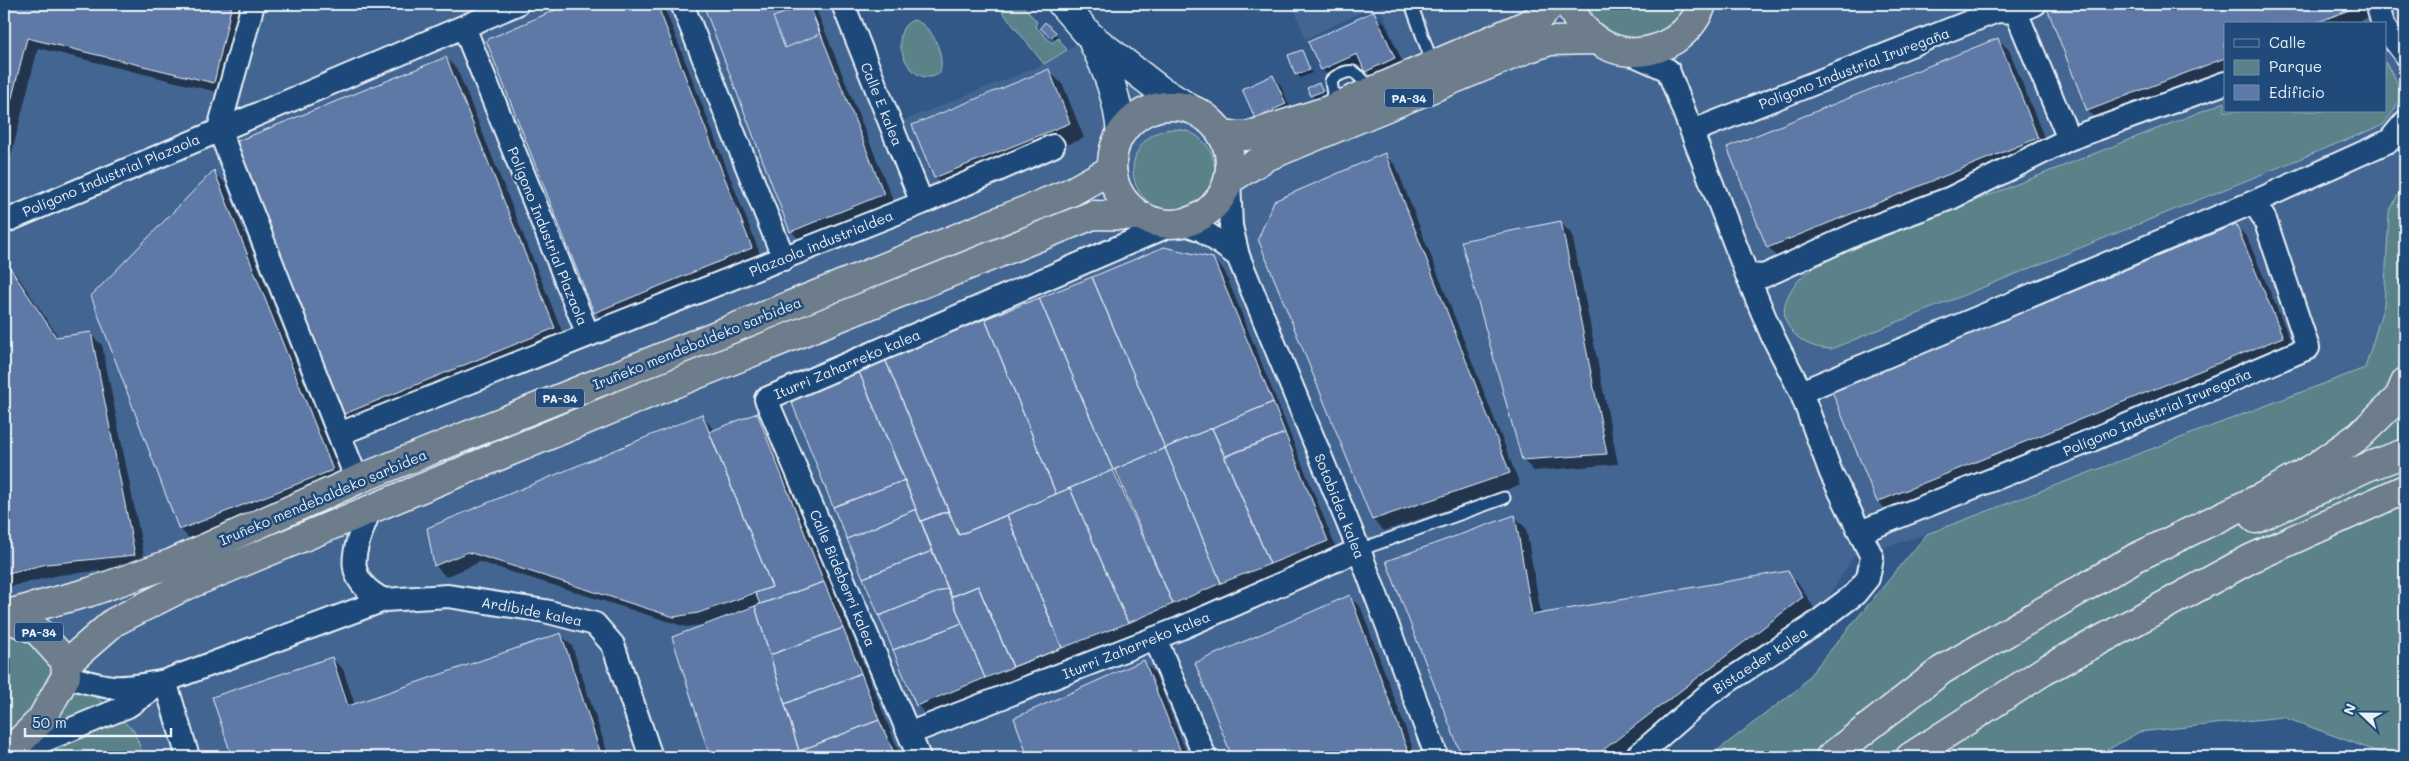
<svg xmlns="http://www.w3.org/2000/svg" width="2409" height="761" font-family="Mali,sans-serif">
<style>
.built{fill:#436592;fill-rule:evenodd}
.green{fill:#5a8288;stroke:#a1bac0}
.shadow{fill:#0007}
.building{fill:#5f79a6;stroke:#e8f1f8}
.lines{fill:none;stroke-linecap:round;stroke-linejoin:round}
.lane-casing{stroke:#e8f1f8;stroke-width:15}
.street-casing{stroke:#e8f1f8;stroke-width:26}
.secondary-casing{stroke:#e8f1f8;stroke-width:31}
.highway-casing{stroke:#e8f1f8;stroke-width:31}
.lane{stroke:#1f4a7a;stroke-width:11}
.street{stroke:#1f4a7a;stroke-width:22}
.secondary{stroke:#1f4a7a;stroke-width:28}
.highway{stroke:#6d7d8c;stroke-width:28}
.labels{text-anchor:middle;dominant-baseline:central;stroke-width:5;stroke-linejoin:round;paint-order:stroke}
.shield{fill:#1f4a7a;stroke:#acbfd2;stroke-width:1}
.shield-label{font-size:12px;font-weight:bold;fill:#e8f1f8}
.street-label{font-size:14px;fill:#e8f1f8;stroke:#1f4a7a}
</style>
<rect width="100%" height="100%" fill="#325887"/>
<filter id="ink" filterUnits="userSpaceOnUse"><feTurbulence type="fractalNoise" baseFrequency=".02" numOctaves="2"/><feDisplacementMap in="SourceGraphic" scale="10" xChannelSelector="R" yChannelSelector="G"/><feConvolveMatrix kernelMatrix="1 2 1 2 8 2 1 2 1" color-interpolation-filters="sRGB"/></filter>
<g filter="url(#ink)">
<!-- built -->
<path class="built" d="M4,4H477L502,10L517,4H845L895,124L1044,64L1090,36L1192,107L1238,145L1410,80L1379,4L1305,39L1293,4H2405V172L2389,213L2384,305L2379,332L2365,368L1927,534L1853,557L1811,627L1636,757H144L134,731L4,729ZM2225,24H2385V111H2225Z"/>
<!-- green -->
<path class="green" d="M996,4H1021L1037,22L1035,26L1052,43L1058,38L1067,50L1044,64Z
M1587,4H1689L1676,24L1646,39L1624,38L1614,34L1596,20Z
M914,20C933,26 945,54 940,73C910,94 883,29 914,20Z
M2385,62C2404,89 2404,101 2383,125L1831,349C1812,348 1799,342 1789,327C1784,320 1783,309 1786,301C1797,267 1838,257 1868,243L2225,102V111H2385Z
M1133 170a41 41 0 1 1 82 0a41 41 0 1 1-82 0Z
M2405,179V757H2392L2283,717L2139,732L2095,757H1709L1799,688L1927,534L2365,368L2384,305L2389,213Z
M25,626L76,679L134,731L144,757H4V633Z"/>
<!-- shadow -->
<path class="shadow" d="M4,4H245L225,94L38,48L4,184Z
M573,4H663L762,259L606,324L595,312L487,40Z
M705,4H814L895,205L802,242L791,231Z
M2060,4H2368L2372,16L2352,24H2225V73L2099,122L2088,111L2049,8Z
M1373,13L1385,24L1406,70L1378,83L1364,67L1334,81L1322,69L1310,42Z
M1045,24L1058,37L1055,40L1042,28Z
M1998,39L2009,50L2049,150L1779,259L1768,247Z
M1302,51L1312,73L1300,78L1290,56Z
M446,58L457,69L565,339L354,425L343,414Z
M1049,71L1063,85L1084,138L950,192L935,178Z
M1272,76L1280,84L1292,112L1263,125L1256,117Z
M1319,84L1325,94L1315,98L1311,95Z
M1385,155L1396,166L1520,485L1384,531L1373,520Z
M214,172L225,183L343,481L192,541L180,529Z
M1561,223L1572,234L1618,464L1534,471L1523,460Z
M2236,226L2247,237L2294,349L1889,513L1878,502Z
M1212,259L1224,270L1338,553L1075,658L1028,681L1021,674L1023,679L928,716L917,705L860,373L886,360Z
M5,264L17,275L59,338L90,334L102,345L146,566L59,575L4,588V376L12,369L4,359Z
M756,414L768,426L901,757H711L674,638L708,624L686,627L480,562L446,577L435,565L701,415L715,431Z
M1515,517L1526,528L1541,614L1788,573L1799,584L1814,608L1620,757H1463L1388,562Z
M1350,597L1361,608L1416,757H1233L1197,664Z
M561,635L572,646L609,757H233L214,698L331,658L343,669L355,705Z
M1144,662L1155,673L1188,757H1030L1016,718Z"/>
<!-- building -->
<path class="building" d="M4,4H232L214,83L27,38L4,129Z
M569,4H657L752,248L594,313L486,40Z
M703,4H809L884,194L790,232Z
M809,4L820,34L785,48L773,17Z
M2057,4H2361L2362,5L2313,24H2225V58L2087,111L2047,8Z
M1374,11L1395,58L1365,72L1357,54L1321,70L1308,42Z
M1045,22L1056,32L1051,38L1040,28Z
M1998,38L2038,138L1767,248L1727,147Z
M1302,50L1310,70L1295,75L1288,55Z
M446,57L555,328L342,415L235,142Z
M1049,69L1070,123L934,178L912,125Z
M1273,75L1286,104L1255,118L1242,89Z
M1319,83L1323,91L1310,96L1307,88Z
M1385,153L1510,473L1372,520L1258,239L1274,201Z
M214,170L333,470L179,530L91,296Z
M1561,221L1607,454L1522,460L1461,241Z
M2236,224L2283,337L1877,502L1832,391Z
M1164,247L1213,258L1273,402L1165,448L1092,277Z
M6,262L56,337L91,332L135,555L47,564L4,574V375L10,369L4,361V263Z
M1092,277L1165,448L1113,470L1039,298Z
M1039,298L1113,470L1056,494L985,319Z
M985,319L1056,494L959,535L885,359Z
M885,359L948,511L921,521L859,372Z
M859,372L905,480L833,507L790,398Z
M1273,402L1285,433L1225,456L1212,428Z
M757,413L824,582L760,604L755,593L772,587L709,432Z
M702,414L772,587L698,613L674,617L468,552L434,566L427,528Z
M1212,428L1270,564L1221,583L1165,448Z
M1285,433L1328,541L1270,564L1225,457Z
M1165,448L1221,583L1173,604L1115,469Z
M1113,470L1173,604L1128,623L1070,488Z
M905,480L916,509L847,539L833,507Z
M1070,488L1128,623L1062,648L1007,515Z
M916,509L932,551L863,578L847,539Z
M948,511L959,535L1007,515L1062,648L1013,667L978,586L951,597L921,521Z
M948,511L959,535L1007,515L1062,648L1013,667L978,586L951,597L921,521Z
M1515,515L1532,615L1788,571L1803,597L1594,757H1462L1386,561Z
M932,551L948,588L879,616L863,578Z
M824,582L843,628L770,655L755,606Z
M978,586L1013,667L985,678L951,597Z
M948,588L962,623L893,650L879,616Z
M1350,595L1410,757H1232L1195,663Z
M755,606L799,751L879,720L896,757H710L672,637Z
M962,623L985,678L916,706L893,650Z
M843,628L861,673L785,704L770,655Z
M561,633L602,757H232L212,697L332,657L348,706Z
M1144,660L1183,757H1028L1014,718Z
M861,673L879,720L799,751L785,704Z"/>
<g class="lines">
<defs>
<path id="lane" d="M1411,4L1433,65
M1328,107L1333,94L1331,81C1334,77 1336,76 1341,74C1360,65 1357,83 1375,87
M1359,550L1504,498"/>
<path id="street" d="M253,4L219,129L357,480
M682,4L784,259
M843,4L922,203
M2377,4L2383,24
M2016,12L2069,139
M464,27L588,335
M2385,28L2405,54
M1630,53L1668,70L1747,275L1772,335L1801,392L1831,473L1872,557L1868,578L1855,594L1811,627L1710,693L1636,757
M1693,131L1997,11L2016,12L2035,4
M1229,180L1231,226L1238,256L1359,550L1437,757
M4,222L517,4
M1180,222L1202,230L1238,256
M1747,275L1764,276L1862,231L1951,198L2069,139L2225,83
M1801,392L2254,202L2389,141L2405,122
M339,434L922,203L1053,146
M370,509C356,547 338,577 384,600
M1860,532L2080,445L2308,348L2265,220L2254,202
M1155,638L1205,757
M66,676C111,690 119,690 165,681L384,600L448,596L545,611L595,624L613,645L651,757
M165,681L188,757
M910,733L1181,628L1359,550
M18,743H38L128,706L156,687
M919,757L766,399L1175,223"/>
<path id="secondary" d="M1062,4L1090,36L1160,90L1189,108
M1093,42C1108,72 1118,99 1121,133"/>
<path id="highway" d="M1569,4C1587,48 1632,66 1674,40C1686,32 1698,18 1702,4
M1112 165a59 59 0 1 1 118 0a59 59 0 1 1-118 0Z
M1223,136H1247L1326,111L1535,21L1552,4
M1229,180L1266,157L1529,48L1550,41L1596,40
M2256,519L2367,467L2405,453
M4,615L90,592L172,563L357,480L1071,192L1112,169
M4,617L37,630L65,661L66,676L41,720L18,743L4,749
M65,661L74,657L114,622L183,587L641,397L1093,215L1142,216
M1830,757L1942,670L2135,558L2264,496L2315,467L2359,436L2399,397L2405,383
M1910,757L2047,669L2250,559L2405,489"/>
</defs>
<!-- lane casing -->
<use href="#lane" class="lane-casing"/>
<!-- street casing -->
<use href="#street" class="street-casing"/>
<!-- secondary casing -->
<use href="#secondary" class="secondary-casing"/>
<!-- highway casing -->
<use href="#highway" class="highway-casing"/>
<!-- lane -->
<use href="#lane" class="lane"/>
<!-- street -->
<use href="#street" class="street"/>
<!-- secondary -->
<use href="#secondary" class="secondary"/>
<!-- highway -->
<use href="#highway" class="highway"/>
</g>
</g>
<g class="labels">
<!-- shield labels -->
<g class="shield">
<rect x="1385" y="88.5" width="48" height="19" rx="4"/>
<rect x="536" y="388.5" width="48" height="19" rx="4"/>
<rect x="15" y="622.5" width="48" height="19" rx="4"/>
</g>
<g class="shield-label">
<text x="1409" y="98">PA-34</text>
<text x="560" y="398">PA-34</text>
<text x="39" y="632">PA-34</text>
</g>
<!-- street labels -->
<g class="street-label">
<text transform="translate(1854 68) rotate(-21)">Polígono Industrial Iruregaña</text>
<text transform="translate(882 104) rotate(68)">Calle E kalea</text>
<text transform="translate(111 175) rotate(-23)">Polígono Industrial Plazaola</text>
<text transform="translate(548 236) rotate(68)">Polígono Industrial Plazaola</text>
<text transform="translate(821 243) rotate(-22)">Plazaola industrialdea</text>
<text transform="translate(697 343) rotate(-22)">Iruñeko mendebaldeko sarbidea</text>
<text transform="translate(847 364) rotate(-23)">Iturri Zaharreko kalea</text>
<text transform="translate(2157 412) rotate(-23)">Polígono Industrial Iruregaña</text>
<text transform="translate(323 497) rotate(-23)">Iruñeko mendebaldeko sarbidea</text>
<text transform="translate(1340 506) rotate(68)">Sotobidea kalea</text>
<text transform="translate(843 578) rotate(67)">Calle Bideberri kalea</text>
<text transform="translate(532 611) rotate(11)">Ardibide kalea</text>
<text transform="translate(1136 645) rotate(-22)">Iturri Zaharreko kalea</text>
<text transform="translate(1760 660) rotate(-33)">Bistaeder kalea</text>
</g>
</g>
<!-- margin -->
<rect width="2409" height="761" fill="none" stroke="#1f4a7a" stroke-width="20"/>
<rect x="10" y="10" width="2389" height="741" fill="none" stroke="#e8f1f8" stroke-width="2" filter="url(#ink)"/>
<!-- legend -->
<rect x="2224" y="22" width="162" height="90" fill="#1f4a7a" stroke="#6f8dac"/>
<rect x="2234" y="39" width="25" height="8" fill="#1f4a7a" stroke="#6f8dac"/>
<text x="2269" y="48" font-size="15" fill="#e8f1f8">Calle</text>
<rect x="2234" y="60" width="25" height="15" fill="#5a8288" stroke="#6f8dac"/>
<text x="2269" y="72" font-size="15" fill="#e8f1f8">Parque</text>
<rect x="2234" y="85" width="25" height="15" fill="#5f79a6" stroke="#6f8dac"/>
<text x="2269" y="98" font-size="15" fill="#e8f1f8">Edificio</text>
<!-- north arrow -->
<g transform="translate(2362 714) rotate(292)" stroke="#1f4a7a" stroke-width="4" paint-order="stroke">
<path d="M0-4L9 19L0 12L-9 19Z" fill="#e8f1f8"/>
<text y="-8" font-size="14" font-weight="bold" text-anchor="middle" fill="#e8f1f8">N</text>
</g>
<!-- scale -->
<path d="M25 728v8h146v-8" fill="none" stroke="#e8f1f8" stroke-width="2.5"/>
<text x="32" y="728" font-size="15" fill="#e8f1f8" stroke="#1f4a7a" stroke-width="4" paint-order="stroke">50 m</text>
</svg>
